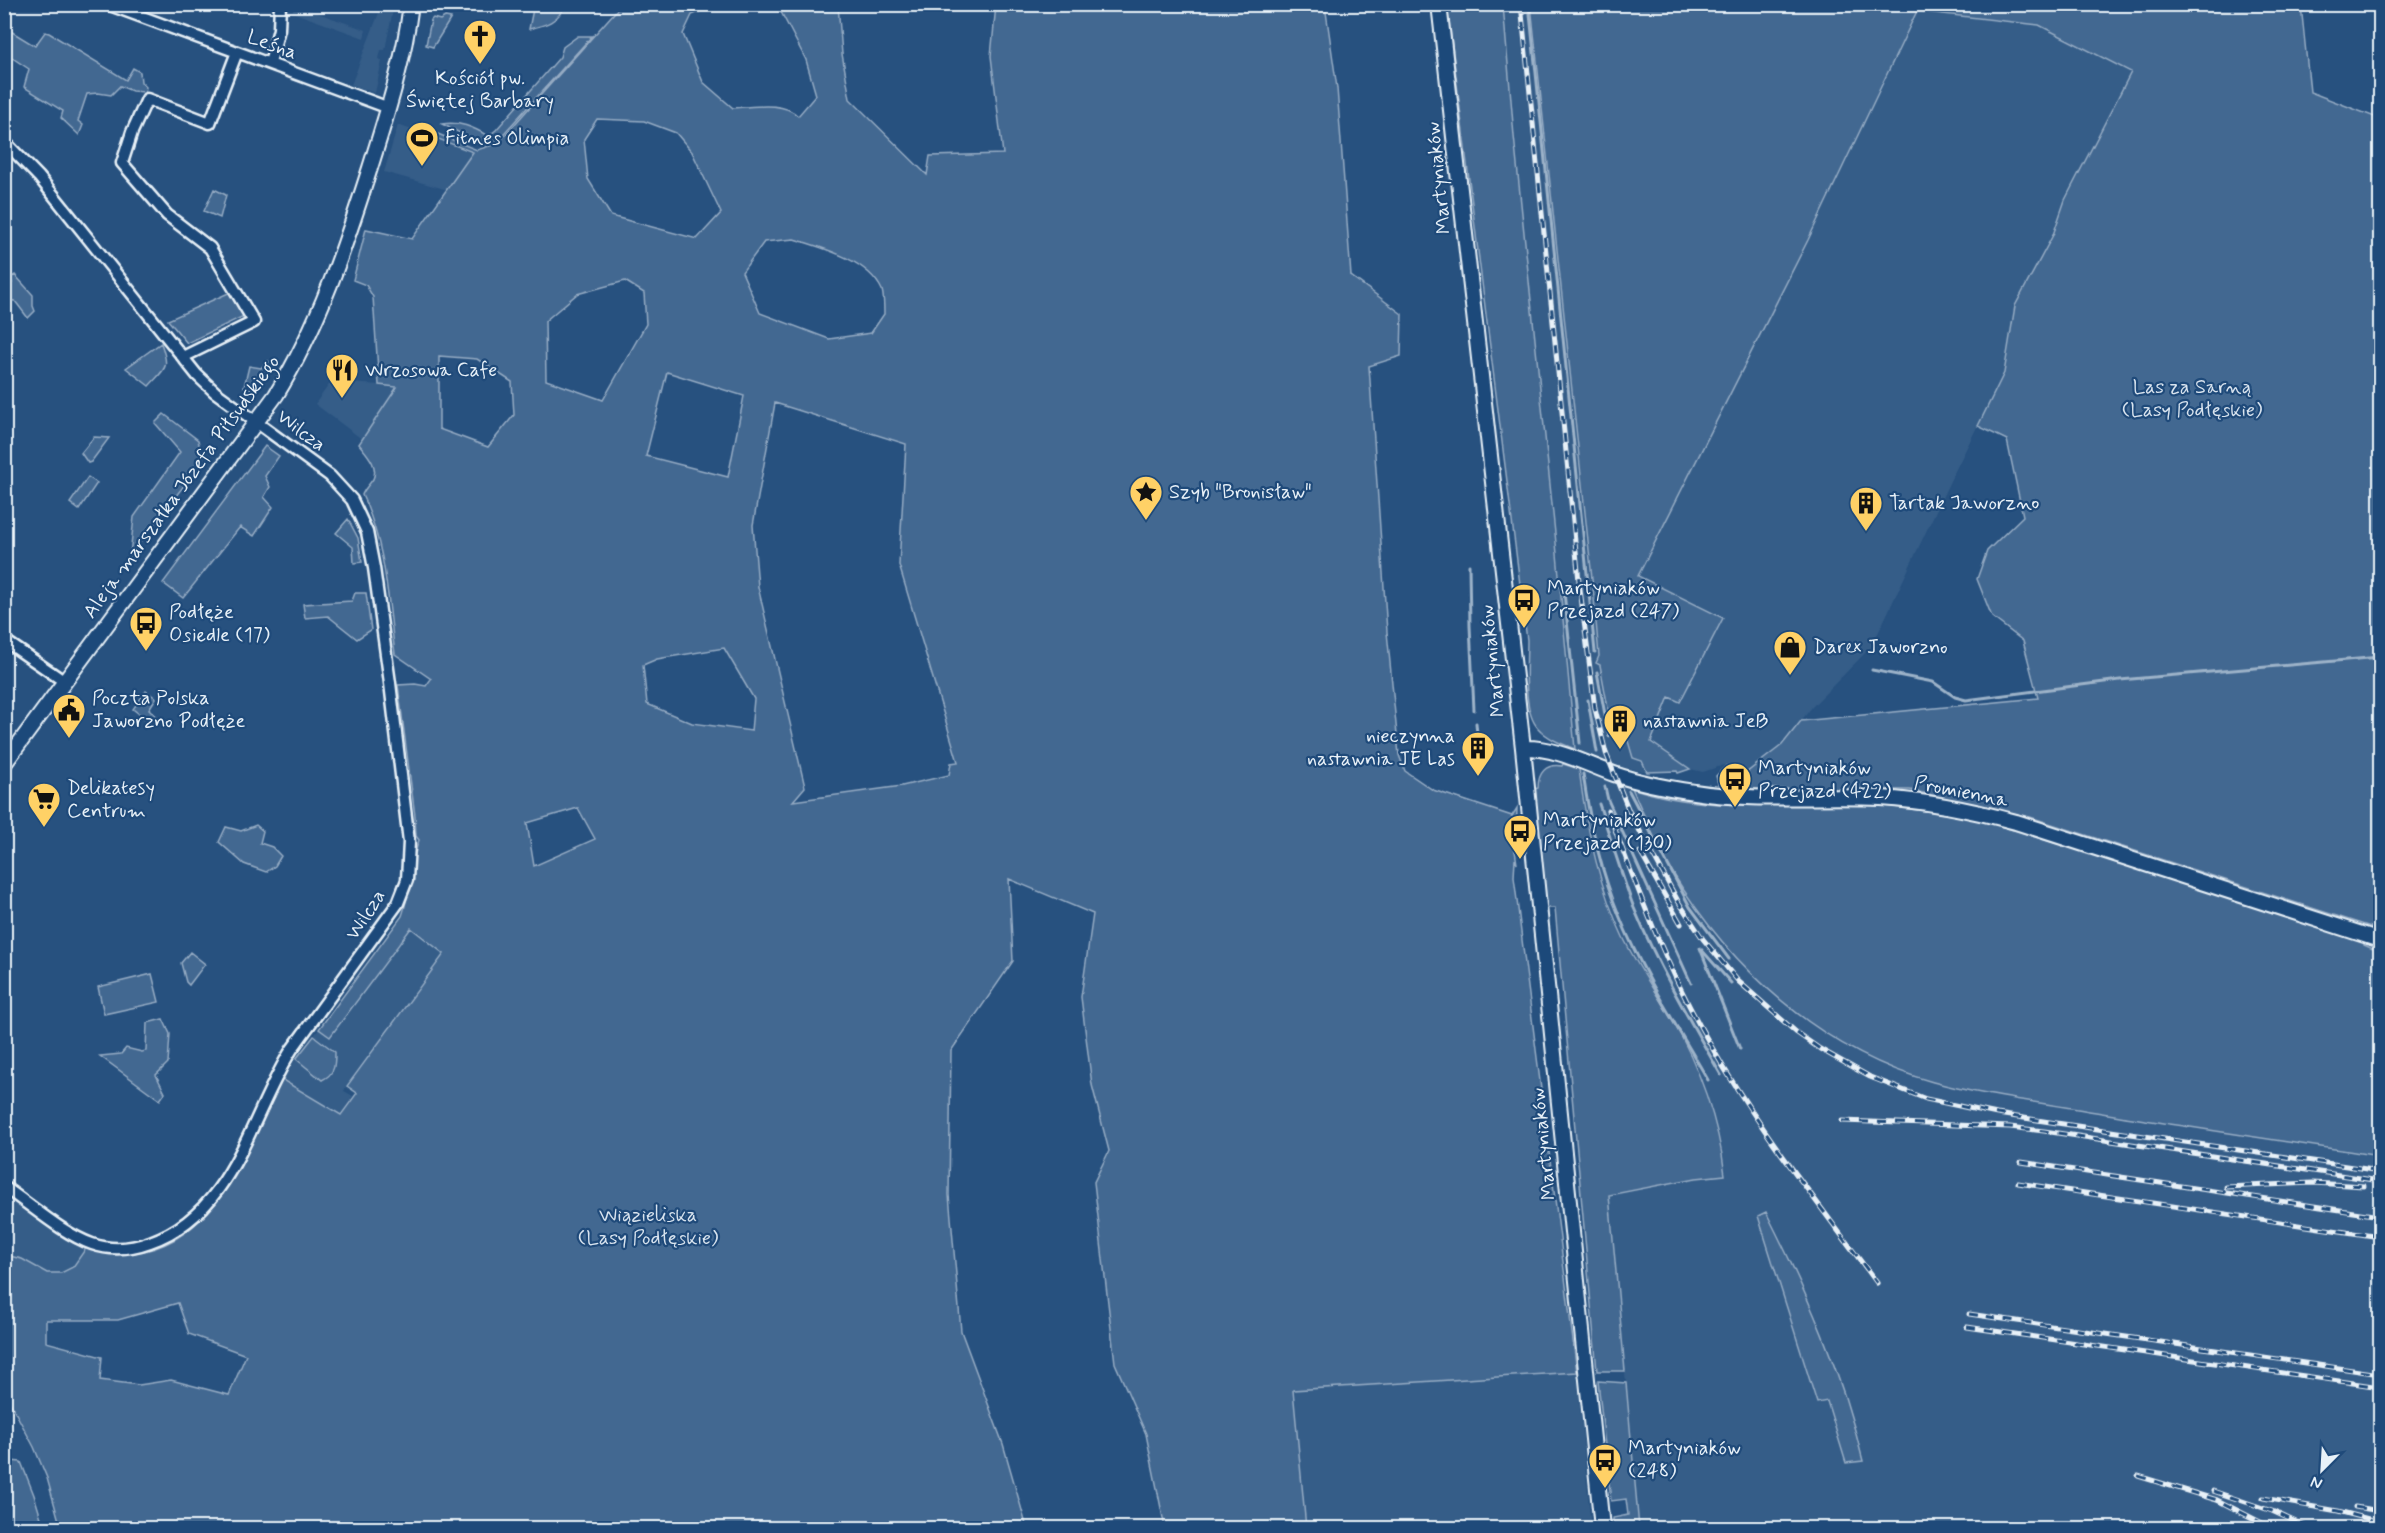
<svg xmlns="http://www.w3.org/2000/svg" width="2385" height="1533" font-family="Mynerve,sans-serif">
<style>
.built{fill:#355d88}
.green{fill:#436891;stroke:#96acc4;stroke-width:1.5;fill-rule:evenodd}
.lines{fill:none;stroke-linecap:round;stroke-linejoin:round}
.stream{stroke:#9db3c9;stroke-width:3}
.street-casing{stroke:#e8f1f8;stroke-width:15}
.secondary-casing{stroke:#e8f1f8;stroke-width:18}
.street{stroke:#1f4a7a;stroke-width:10}
.secondary{stroke:#1f4a7a;stroke-width:14}
.rail-casing{stroke:#e8f1f8;stroke-width:5}
.rail{stroke:#1f4a7a;stroke-width:3;stroke-dasharray:9;stroke-linecap:butt}
.labels{text-anchor:middle;dominant-baseline:central;stroke-width:4.5;stroke-linejoin:round;paint-order:stroke}
.street-label{font-size:20px;fill:#e8f1f8;stroke:#1f4a7a}
.poi-label{font-size:20px;fill:#e8f1f8;stroke:#1f4a7a;text-anchor:start}
.park-label{font-size:20px;fill:#d8e3ee;stroke:#1f4a7a}
</style>
<rect width="100%" height="100%" fill="#27517f"/>
<filter id="ink" filterUnits="userSpaceOnUse"><feTurbulence type="fractalNoise" baseFrequency=".0167" numOctaves="2"/><feDisplacementMap in="SourceGraphic" scale="12" xChannelSelector="R" yChannelSelector="G"/><feConvolveMatrix kernelMatrix="1 2 1 2 8 2 1 2 1" color-interpolation-filters="sRGB"/></filter>
<g filter="url(#ink)">
<!-- built -->
<path class="built" d="M295,5L366,30L364,38L292,12Z
M382,5H394L385,50H381L379,59L382,61L375,93L351,85Z
M1503,5H1531L1599,655L1917,11L2039,25L2131,72L2065,200L2053,235L2015,306L2004,373L1950,481L1872,646L1812,707L1782,745L1742,776L1724,765L1703,772L1690,769L1651,743L1601,666L1613,734L1625,731L1637,758L1646,767L1647,772L1622,767L1575,749L1556,543L1514,136Z
M398,125L473,152L448,190L384,172Z
M331,382L397,386L363,440L315,404Z
M1579,769L1632,788L1670,868L1698,911L1728,948L1769,990L1791,1008L1829,1036L1856,1051L1907,1074L1970,1091L2189,1127L2380,1156V1528H1639L1609,1195L1696,1178L1724,1175L1644,974L1622,935L1612,911L1589,838Z
M412,928L444,954L346,1086L344,1091L353,1096L340,1115L281,1079L319,1029L331,1037Z
M5,1188L86,1248L73,1267L61,1273H47L22,1259L5,1255Z
M1577,1372L1591,1528H1306L1292,1390Z"/>
<!-- green -->
<path class="green" d="M534,4H565V5C558,22 546,25 529,29Z
M622,4L715,5L692,15L683,34L703,82L733,108C755,107 782,101 798,116L816,95L806,60L781,12L770,5H838L842,54L850,99L927,175L930,156L1003,154L991,56L996,5H1325L1337,88L1351,276L1402,314L1401,356L1369,366L1387,632L1399,755L1405,771L1433,790L1512,816L1517,808L1516,836L1513,837L1517,864L1515,859L1514,877L1577,1372L1293,1390L1306,1528H1165L1146,1434L1115,1363L1094,1182L1109,1151L1092,1085L1081,997L1093,914L1009,879L1013,961L951,1051L949,1195L961,1331L1003,1444L1027,1528H61L47,1478L34,1447L5,1393V1255L22,1259L47,1273H61L73,1267L86,1248C202,1280 242,1161 281,1079L341,1115L357,1093L347,1086L444,954L411,928L330,1037L319,1029L402,916C411,891 410,865 419,840L416,836L415,816L398,685L415,684L426,686L431,679L395,654C388,600 386,545 362,495C364,489 369,485 373,479C379,466 367,454 359,444L397,387L379,385L373,297L366,285L353,280L366,229L412,239L473,152L425,134L428,130L477,150L498,143ZM597,119L644,121L676,133L692,152L721,213L697,239L611,216L588,179L584,139ZM794,239C823,248 868,260 882,290C884,297 884,307 884,314L871,333L829,339L760,313L742,272L764,242ZM625,281L644,293L646,324L603,400L546,380L545,321L577,294ZM439,356L477,359L512,382L514,415L488,447L439,429ZM667,372L744,396L728,477L646,456ZM775,403L906,444L899,565L958,762L951,763L949,775L902,786L793,801L805,787L758,587L753,525ZM724,648L754,699L751,731L692,723L647,704L643,665L657,659ZM578,808L595,839L534,866L527,823ZM178,1303L189,1334L246,1355L229,1395L171,1380L139,1385L100,1380L102,1357L46,1342V1320H118Z
M1447,5H1503L1514,136L1556,543L1575,749C1562,744 1548,739 1538,728C1522,711 1527,663 1527,640Z
M1531,5H2301L2310,92L2380,119V930L2030,817L1910,790L1724,789L1719,787L1716,776L1726,766L1742,776L1782,745L1801,721L2038,698L2023,641L1992,617L1977,579L1987,551L2023,516L2007,440L1978,426L2004,373L2015,306L2053,235L2065,200L2131,72L2039,25L1917,11L1808,240L1638,576L1723,618L1680,702L1669,697L1651,742L1690,769L1678,773L1677,771L1647,772L1642,761L1633,758L1625,731L1613,735L1600,665L1596,663L1599,656L1593,588Z
M445,17L451,18L433,47L426,45L431,20L433,18L440,20Z
M4,27L35,46L45,32L49,33L126,80L133,68L140,72L141,82L146,87L145,92L132,91L120,86L111,95L98,93L87,94L78,121L83,125L79,135L61,118L63,111L24,87L29,69L5,53Z
M578,36H592L497,141L484,145L442,124C459,121 473,127 488,136L496,130L560,57L563,47Z
M214,189L226,195L220,218L204,211Z
M15,275L33,295V306L35,311L28,318L15,301L5,300V294L12,283L10,278Z
M233,291L246,315L187,343L168,320Z
M161,343C170,369 166,367 149,386L126,368Z
M268,361L273,363C265,375 259,385 246,392L244,387L249,366L261,368Z
M164,414L198,440L203,461L130,555L134,517L180,452L155,423Z
M94,437L109,438L91,462L88,463L81,453Z
M265,446L279,456L265,476L270,487L264,497L273,507L254,536L240,527L183,598L163,583Z
M88,477L97,483L79,510L70,503Z
M348,519L358,538L362,562L354,563L353,547L336,533Z
M355,593H366L371,630L357,639L328,616L305,618L303,604L352,601Z
M146,691L156,698L149,709L157,717L152,724L133,709Z
M1563,764L1579,769C1586,827 1598,885 1623,937C1637,966 1656,992 1672,1020C1699,1065 1719,1123 1725,1175L1696,1178L1609,1195L1625,1371H1597L1555,908H1545L1535,789L1538,788C1538,773 1546,763 1562,766Z
M1632,788C1707,814 1791,802 1868,805C1905,807 1941,813 1978,819L2365,940L2364,945L2380,952V1156C2283,1141 2186,1127 2089,1111C2037,1102 1984,1096 1933,1082C1821,1051 1730,968 1671,870C1656,844 1644,815 1632,788Z
M256,825L263,831L260,843L272,847L281,856L275,866L266,872L244,864L219,842L226,827L241,831Z
M190,952L205,964L189,985L186,982L181,963Z
M152,974L159,1002L104,1014L98,987Z
M163,1019L170,1034L168,1063L156,1075L165,1093L160,1100L100,1056L121,1054L126,1048L142,1052L146,1051L147,1023Z
M314,1036L335,1052C335,1065 335,1074 322,1080L296,1059Z
M1766,1212C1807,1293 1842,1373 1863,1461L1846,1463L1827,1401L1817,1403L1758,1216Z
M1598,1381L1626,1383L1639,1528H1613V1518L1628,1515L1626,1499L1611,1501Z
M10,1461L21,1462L34,1495L44,1528H5V1463Z"/>
<g class="lines">
<!-- stream -->
<path class="stream" d="M1529,4L1595,652
M1469,565L1470,626L1474,710
M1563,583L1580,743
M1872,670L1933,682L1955,697L1966,700L2120,680L2380,657
M1597,672L1609,736
M1588,700L1597,752
M1476,723L1478,745
M1583,774C1590,823 1600,870 1619,915C1642,973 1677,1026 1708,1080
M1605,787L1608,800L1691,983
M1629,791L1690,907L1729,959
M1599,804C1611,839 1621,874 1634,908C1658,966 1690,1021 1721,1075
M1731,983L1700,948L1740,1049"/>
<defs>
<path id="street" d="M107,4L389,108
M270,63L279,29L280,4
M4,141L39,177L197,375L215,392L330,476L352,500L367,532L374,568L390,683L409,842L407,880L398,903L292,1049C250,1115 234,1213 150,1242C131,1249 112,1251 92,1244C63,1234 31,1205 4,1187
M183,357L254,322L210,248L167,215L122,163L132,132L147,99L210,123L237,52
M4,640L65,682"/>
<path id="secondary" d="M1439,4L1523,748L1602,1528
M1523,748C1555,747 1584,763 1614,774C1640,783 1667,788 1694,792C1756,802 1819,795 1881,798C1928,801 1972,810 2016,822L2380,940
M4,764L276,395C319,325 345,247 370,168C387,114 404,61 411,4"/>
</defs>
<!-- street casing -->
<use href="#street" class="street-casing"/>
<!-- secondary casing -->
<use href="#secondary" class="secondary-casing"/>
<!-- street -->
<use href="#street" class="street"/>
<!-- secondary -->
<use href="#secondary" class="secondary"/>
<defs>
<path id="rail" d="M1521,4L1579,581L1595,709L1606,753L1629,811L1678,901L1703,939L1738,981L1797,1033L1820,1049L1870,1077L1926,1099L1997,1114L2380,1171
M1608,811C1638,890 1667,970 1710,1044C1758,1129 1820,1205 1877,1283
M1640,852L1681,924
M1842,1121L2010,1127L2044,1131L2380,1181
M2021,1162L2380,1216
M2018,1183L2380,1237
M2226,1187L2313,1183L2364,1186
M1969,1314L2380,1374
M1967,1327L2380,1387
M2138,1476L2217,1500L2272,1528
M2213,1491L2272,1511L2309,1528
M2263,1498L2338,1511L2380,1522
M2355,1507L2380,1511"/>
</defs>
<!-- rail casing -->
<use href="#rail" class="rail-casing"/>
<!-- rail -->
<use href="#rail" class="rail"/>
</g>
</g>
<!-- icons -->
<defs>
<symbol id="church-pin" viewBox="-11 -11 22 30"><path d="M0 17L-7.5 6A9.5 9.5 0 1 1 7.5 6Z" fill="#ffd166" stroke="#1f4a7a"/><path d="M-1.2-6h2.4v3.5h3.3v2.4h-3.3V6h-2.4V-.1h-3.3v-2.4h3.3Z" fill="#111"/></symbol>
<symbol id="stadium-pin" viewBox="-11 -11 22 30"><path d="M0 17L-7.5 6A9.5 9.5 0 1 1 7.5 6Z" fill="#ffd166" stroke="#1f4a7a"/><path d="M0-5a6.5 5 0 1 0 0 10a6.5 5 0 1 0 0-10ZM-3.5-1.8h7v3.6h-7Z" fill="#111"/></symbol>
<symbol id="restaurant-pin" viewBox="-11 -11 22 30"><path d="M0 17L-7.5 6A9.5 9.5 0 1 1 7.5 6Z" fill="#ffd166" stroke="#1f4a7a"/><path d="M-5-6h1v4h1v-4h1v4h1v-4h1v5L-1.5 .5V6h-2V.5L-5-1ZM5-6V6H3V1.5H1.5Q1.5-4 5-6Z" fill="#111"/></symbol>
<symbol id="sight-pin" viewBox="-11 -11 22 30"><path d="M0 17L-7.5 6A9.5 9.5 0 1 1 7.5 6Z" fill="#ffd166" stroke="#1f4a7a"/><path d="M0-6L1.8-2.2L6-1.7L2.9 1.2L3.7 5.4L0 3.3L-3.7 5.4L-2.9 1.2L-6-1.7L-1.8-2.2Z" fill="#111"/></symbol>
<symbol id="building-pin" viewBox="-11 -11 22 30"><path d="M0 17L-7.5 6A9.5 9.5 0 1 1 7.5 6Z" fill="#ffd166" stroke="#1f4a7a"/><path d="M-4-6H4V6H1V3H-1V6H-4ZM-2.5-4.3h1.7v1.8h-1.7ZM.8-4.3h1.7v1.8H.8ZM-2.5-1h1.7V.8h-1.7ZM.8-1h1.7V.8H.8Z" fill="#111"/></symbol>
<symbol id="bus-pin" viewBox="-11 -11 22 30"><path d="M0 17L-7.5 6A9.5 9.5 0 1 1 7.5 6Z" fill="#ffd166" stroke="#1f4a7a"/><path d="M-5-6H5V4H4V6H2V4H-2V6H-4V4H-5ZM-3.5-4V0h7V-4ZM-3.5 1.2v1.5H-2V1.2ZM2 1.2v1.5H3.5V1.2Z" fill="#111"/></symbol>
<symbol id="shop-pin" viewBox="-11 -11 22 30"><path d="M0 17L-7.5 6A9.5 9.5 0 1 1 7.5 6Z" fill="#ffd166" stroke="#1f4a7a"/><path d="M-5-2.5h2.3a2.7 3.5 0 0 1 5.4 0H5L5.5 6h-11ZM-1.5-2.5h3a1.5 2.3 0 0 0-3 0Z" fill="#111"/></symbol>
<symbol id="civic-pin" viewBox="-11 -11 22 30"><path d="M0 17L-7.5 6A9.5 9.5 0 1 1 7.5 6Z" fill="#ffd166" stroke="#1f4a7a"/><path d="M-.6-6.5H3V-4.5H.6V-3L4-1V1h2V6H-6V1h2V-1L-.6-3ZM-1.2 2.5V6h2.4V2.5Z" fill="#111"/></symbol>
<symbol id="supermarket-pin" viewBox="-11 -11 22 30"><path d="M0 17L-7.5 6A9.5 9.5 0 1 1 7.5 6Z" fill="#ffd166" stroke="#1f4a7a"/><path d="M-6-5.5h2.5l.6 2H6L4.5 2H-2.5L-4.4-4H-6ZM-1.5 3.2a1.3 1.3 0 1 0 .1 0ZM3 3.2a1.3 1.3 0 1 0 .1 0Z" fill="#111"/></symbol>
</defs>
<g fill-rule="evenodd">
<use href="#church-pin" x="461" y="17" width="38" height="52"/>
<use href="#stadium-pin" x="403" y="119" width="38" height="52"/>
<use href="#restaurant-pin" x="323" y="351" width="38" height="52"/>
<use href="#sight-pin" x="1127" y="473" width="38" height="52"/>
<use href="#building-pin" x="1847" y="484" width="38" height="52"/>
<use href="#bus-pin" x="1505" y="581" width="38" height="52"/>
<use href="#bus-pin" x="127" y="604" width="38" height="52"/>
<use href="#shop-pin" x="1771" y="628" width="38" height="52"/>
<use href="#civic-pin" x="50" y="691" width="38" height="52"/>
<use href="#building-pin" x="1601" y="702" width="38" height="52"/>
<use href="#building-pin" x="1459" y="729" width="38" height="52"/>
<use href="#bus-pin" x="1716" y="760" width="38" height="52"/>
<use href="#supermarket-pin" x="25" y="780" width="38" height="52"/>
<use href="#bus-pin" x="1501" y="812" width="38" height="52"/>
<use href="#bus-pin" x="1586" y="1441" width="38" height="52"/>
</g>
<g class="labels">
<!-- street labels -->
<g class="street-label">
<text transform="translate(272 45) rotate(20)">Leśna</text>
<text transform="translate(1439 178) rotate(-96)">Martyniaków</text>
<text transform="translate(301 431) rotate(37)">Wilcza</text>
<text transform="translate(182 487) rotate(-54)">Aleja marszałka Józefa Piłsudskiego</text>
<text transform="translate(1493 661) rotate(-96)">Martyniaków</text>
<text transform="translate(1961 792) rotate(11)">Promienna</text>
<text transform="translate(366 915) rotate(-57)">Wilcza</text>
<text transform="translate(1544 1144) rotate(-96)">Martyniaków</text>
</g>
<!-- poi labels -->
<g class="poi-label">
<text x="480" y="78" text-anchor="middle">Kościół pw.<tspan x="480" dy="23">Świętej Barbary</tspan></text>
<text x="445" y="138">Fitnes Olimpia</text>
<text x="365" y="370">Wrzosowa Cafe</text>
<text x="1169" y="492">Szyb "Bronisław"</text>
<text x="1889" y="503">Tartak Jaworzno</text>
<text x="1547" y="588">Martyniaków<tspan x="1547" dy="23">Przejazd (247)</tspan></text>
<text x="169" y="612">Podłęże<tspan x="169" dy="23">Osiedle (17)</tspan></text>
<text x="1813" y="647">Darex Jaworzno</text>
<text x="92" y="698">Poczta Polska<tspan x="92" dy="23">Jaworzno Podłęże</tspan></text>
<text x="1643" y="721">nastawnia JeB</text>
<text x="1455" y="736" text-anchor="end">nieczynna<tspan x="1455" dy="23">nastawnia JE Las</tspan></text>
<text x="1758" y="768">Martyniaków<tspan x="1758" dy="23">Przejazd (422)</tspan></text>
<text x="67" y="788">Delikatesy<tspan x="67" dy="23">Centrum</tspan></text>
<text x="1543" y="820">Martyniaków<tspan x="1543" dy="23">Przejazd (130)</tspan></text>
<text x="1628" y="1448">Martyniaków<tspan x="1628" dy="23">(248)</tspan></text>
</g>
<!-- park labels -->
<g class="park-label">
<text x="2192" y="387">Las za Sarną<tspan x="2192" dy="23">(Lasy Podłęskie)</tspan></text>
<text x="648" y="1215">Wiązieliska<tspan x="648" dy="23">(Lasy Podłęskie)</tspan></text>
</g>
</g>
<!-- margin -->
<rect width="2385" height="1533" fill="none" stroke="#1f4a7a" stroke-width="24"/>
<rect x="12" y="12" width="2361" height="1509" fill="none" stroke="#e8f1f8" stroke-width="2" filter="url(#ink)"/>
<!-- north arrow -->
<g transform="translate(2322 1470) rotate(204)" stroke="#1f4a7a" stroke-width="4.5" paint-order="stroke">
<path d="M0-4.5L10 22L0 15L-10 22Z" fill="#e8f1f8"/>
<text y="-9" font-size="16" font-weight="bold" text-anchor="middle" fill="#e8f1f8">N</text>
</g>
</svg>
